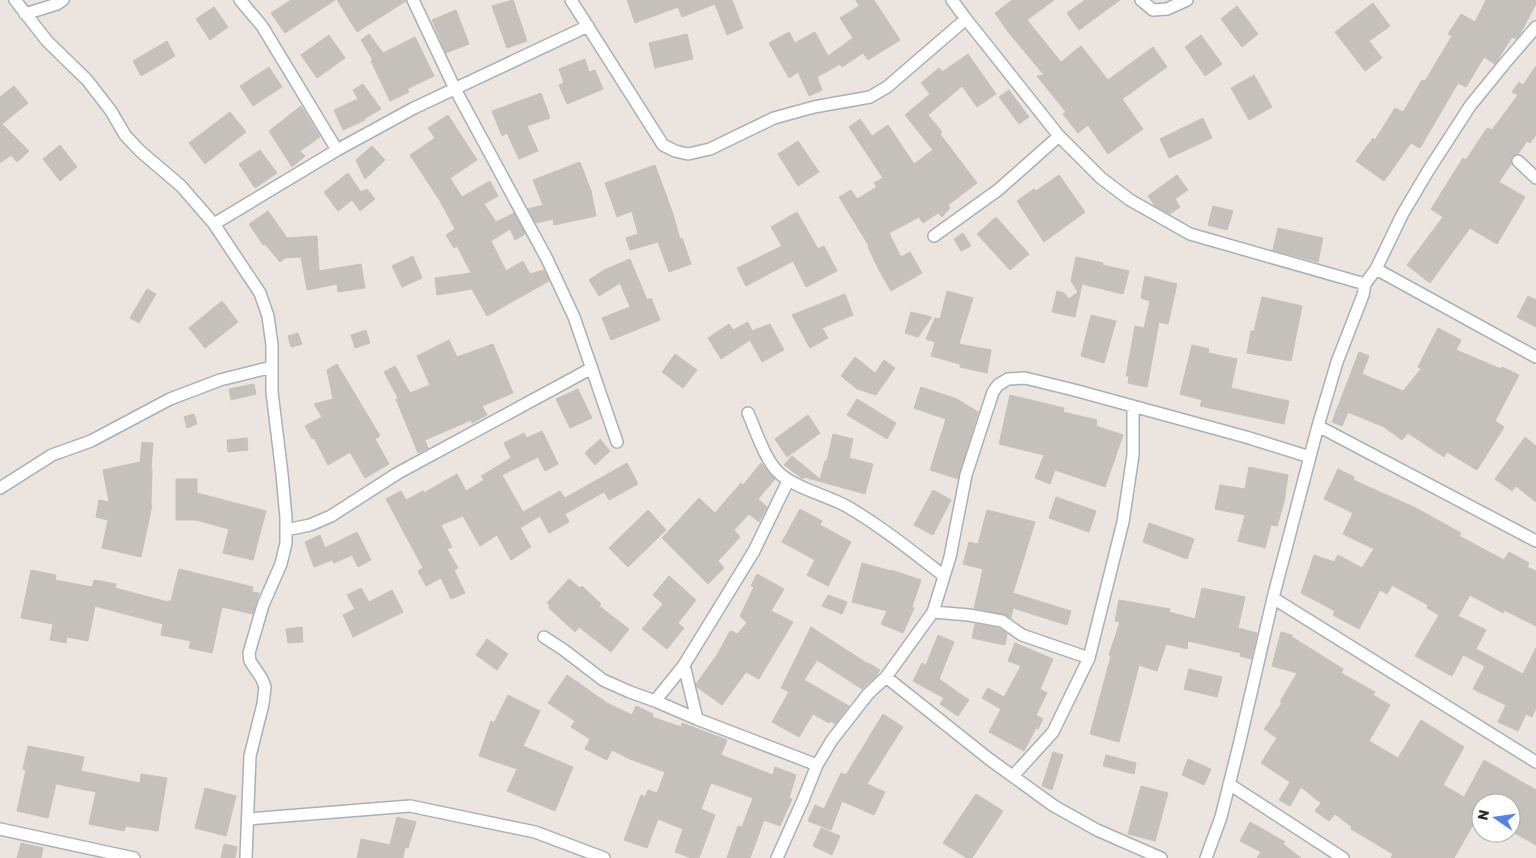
<svg xmlns="http://www.w3.org/2000/svg" width="1536" height="858" font-family="Rubik,sans-serif">
<style>
.building{fill:#c4c0bb;stroke:#c7c0b9}
.lines{fill:none;stroke-linecap:round;stroke-linejoin:round}
.minor-casing{stroke:#acafb6;stroke-width:14}
.minor{stroke:#fff;stroke-width:11}
</style>
<rect width="100%" height="100%" fill="#ebe4df"/>
<!-- building -->
<path class="building" d="M291,0H335L285,33L271,13Z
M337,0H406V1L357,32Z
M513,0L527,41L507,48L492,6Z
M627,0H732L743,28L727,35L715,4L682,17L678,7L635,23Z
M856,0H874L900,40L868,60L863,53L842,67L840,64L817,77L822,90L809,96L798,72L789,78L769,43L789,32L795,43L815,32L828,56L853,38L840,18L859,6Z
M1012,0H1054L1027,20L1061,62L1081,46L1108,80L1153,47L1167,67L1122,99L1143,129L1108,154L1088,125L1078,133L1063,114L1066,112L1037,76L1044,75L1009,33L995,13Z
M1085,0H1120L1079,30L1067,13Z
M1486,0H1536V4L1520,34L1516,39L1512,37L1495,64L1484,57L1466,87L1458,83L1420,148L1411,143L1384,181L1356,161L1373,138L1375,140L1395,108L1403,112L1422,80L1425,81L1452,36L1448,34L1461,14L1475,22Z
M1373,3L1390,26L1369,41L1382,58L1365,71L1335,32Z
M1237,6L1258,34L1242,47L1221,19Z
M214,7L228,27L210,40L196,19Z
M456,10L469,44L446,53L432,20Z
M369,34L383,53L415,37L434,76L407,89L409,92L390,101L371,61L373,60L361,40Z
M687,34L693,59L655,68L649,43Z
M329,35L345,58L317,78L301,55Z
M1201,35L1222,64L1205,76L1185,47Z
M167,41L175,56L141,76L133,61Z
M968,54L996,94L977,107L962,86L928,115L942,132L940,134L977,183L948,205L950,208L942,217L938,213L923,223L919,217L889,233L901,257L910,252L922,273L891,291L879,270L868,247L869,246L839,197L851,190L857,199L877,187L874,183L883,178L849,127L860,119L872,136L888,125L914,164L933,150L905,115L930,94L921,83L939,68L942,72Z
M585,59L589,72L595,70L603,89L567,104L559,85L564,83L559,69Z
M1536,66V135L1530,143L1527,141L1518,154L1512,156L1511,164L1499,182L1525,197L1497,244L1470,228L1430,283L1407,265L1443,217L1431,209L1463,158L1466,160L1487,128L1492,130L1518,95L1512,92L1519,82L1523,85Z
M269,67L282,87L253,106L240,86Z
M1254,75L1272,107L1249,120L1231,88Z
M363,84L381,109L364,119L365,120L343,130L334,110L358,99L353,90Z
M14,86L28,103L2,124L29,151L17,162L11,155L0,163V97Z
M1009,90L1029,117L1019,124L999,97Z
M541,93L550,118L527,126L538,151L519,159L507,133L502,136L492,111Z
M301,106L320,137L300,151L305,156L292,167L269,131Z
M230,112L246,132L205,164L189,143Z
M448,115L477,160L450,178L462,197L490,181L498,196L484,204L496,222L514,213L525,234L515,240L510,229L491,241L506,271L523,261L530,274L544,270L549,281L487,316L472,289L437,295L435,278L471,273L457,246L454,248L446,235L455,229L440,201L410,155L435,138L428,128Z
M1203,118L1212,138L1169,158L1160,139Z
M798,141L819,172L798,186L778,154Z
M60,145L77,167L60,181L43,159Z
M372,146L385,160L365,179L356,160Z
M260,150L277,173L255,188L239,164Z
M580,162L591,191L596,216L554,225L553,219L536,223L528,209L543,205L533,180Z
M655,165L673,214L680,239L682,238L691,264L669,272L658,242L630,250L626,238L638,234L632,211L617,217L605,183Z
M348,173L361,192L367,189L375,199L360,211L352,200L338,211L324,192Z
M1059,175L1085,212L1044,242L1017,201L1034,189L1036,191Z
M1177,175L1188,190L1175,199L1180,207L1170,214L1155,206L1148,196Z
M1213,206L1233,211L1227,230L1208,225Z
M268,211L287,238L317,236L319,271L361,264L365,288L338,292L337,284L307,290L301,257L285,258L280,262L265,244L263,245L249,224Z
M797,212L818,249L824,246L837,271L806,287L793,261L746,286L737,268L782,246L771,227Z
M996,217L1029,254L1010,270L977,234Z
M1278,228L1323,238L1318,262L1273,250Z
M963,233L971,246L961,251L954,239Z
M413,256L422,278L402,287L392,266Z
M1076,257L1103,263L1102,265L1129,271L1123,294L1082,284L1075,317L1052,312L1057,291L1064,293L1069,299L1078,292L1071,281Z
M630,259L647,300L651,298L660,320L611,340L602,318L630,307L620,283L599,296L589,280L604,270Z
M1145,276L1177,284L1168,324L1159,322L1147,387L1128,383L1129,376H1126L1135,326L1144,328L1150,301L1141,298Z
M147,289L156,294L139,323L130,318Z
M947,291L973,298L959,344L991,350L987,373L960,367V364L931,356L935,342L926,339L935,318L940,319Z
M845,294L853,315L822,328L828,338L810,348L792,315Z
M1528,296L1536,300V327L1517,317Z
M1262,297L1302,306L1291,361L1247,353L1251,331H1254Z
M222,301L238,322L205,348L189,328Z
M911,312L932,317L918,337L905,333Z
M1091,315L1116,321L1104,363L1081,356Z
M748,322L752,331L770,324L784,350L762,362L750,340L721,359L708,338L729,324L733,330Z
M1438,328L1461,340L1456,350L1501,369L1502,367L1519,375L1495,421L1504,427L1477,470L1447,452L1444,457L1408,433L1402,440L1384,427L1348,412L1342,426L1332,422L1359,352L1369,356L1362,374L1403,391L1421,369L1418,367Z
M366,330L370,343L355,348L351,335Z
M298,333L302,344L291,347L288,336Z
M449,340L457,357L493,344L513,393L482,406L487,415L472,423L471,420L425,440L428,448L418,453L396,399L398,398L384,372L395,366L410,393L430,385L417,356Z
M1192,345L1209,349L1208,353L1237,359L1231,388L1289,401L1284,424L1200,406L1202,400L1180,394Z
M675,354L697,370L683,388L662,372Z
M855,357L875,373L884,360L895,368L876,395L857,389L841,376Z
M337,364L380,436L375,439L389,464L365,478L350,452L328,465L314,438L312,439L305,426L322,417L314,404L333,399L327,370Z
M254,384L256,394L231,400L229,389Z
M921,387L957,399L978,412L958,479L930,470L946,419L914,408Z
M578,389L592,418L570,428L556,399Z
M1010,395L1064,408L1063,412L1097,420L1096,426L1123,435L1105,487L1055,470L1050,484L1035,478L1044,455L999,444Z
M857,399L896,423L887,439L847,415Z
M194,414L197,424L187,428L184,417Z
M808,415L820,433L787,457L775,439Z
M542,431L558,464L545,471L538,457L502,475L523,512L560,491L565,498L627,463L638,484L609,500L604,492L565,514L569,522L549,533L540,516L520,528L531,547L511,560L497,535L480,546L463,516L441,525L452,547L447,549L458,568L454,570L465,593L451,599L441,578L426,586L418,571L423,568L386,499L401,491L406,500L423,491L424,493L457,474L466,491L484,480L481,476L511,458L504,443L524,433L527,438Z
M833,434L853,439L849,458L873,464L865,494L804,477L803,479L784,465L792,456L820,479L825,461H827Z
M1525,437L1536,446V502L1516,486L1512,491L1495,479Z
M247,438L248,450L228,452L227,440Z
M600,439L610,451L595,465L585,453Z
M142,442L153,443L151,469H152L151,505H152L141,557L102,548L108,520L96,517L99,500L109,502L103,470L140,462Z
M761,463L775,479L758,499L767,507L759,522L749,514L734,530L740,537L718,561L724,568L708,584L662,538L699,498L715,513L741,483L743,485Z
M1249,467L1288,475L1284,502L1277,526L1271,525L1265,548L1238,541L1245,515L1215,509L1220,485L1245,489Z
M1338,469L1354,477L1353,480L1416,508L1461,533L1459,536L1504,560L1509,552L1529,563L1527,567L1536,571V626L1504,610L1503,613L1470,595L1458,616L1486,630L1476,649L1523,674L1536,648V708L1532,717L1526,714L1518,731L1498,722L1506,705L1473,689L1485,666L1463,655L1452,676L1415,656L1439,615L1427,608L1428,605L1392,585L1387,594L1380,590L1359,629L1333,615L1335,611L1301,593L1314,555L1334,562L1338,555L1362,568L1374,549L1343,534L1353,513L1324,499Z
M176,479H197V493L266,511L253,560L223,553L229,529L196,520H176Z
M933,490L951,500L933,535L914,525Z
M1056,497L1096,511L1089,532L1049,518Z
M800,509L822,521L820,525L851,542L828,586L807,575L815,560L782,542Z
M648,510L666,530L628,567L609,548Z
M987,510L1035,522L1013,593L1071,611L1067,625L1013,608L1011,618L1003,614L974,608L983,569L963,564L969,542L978,544Z
M1149,523L1194,539L1187,559L1143,542Z
M357,532L371,560L358,567L352,555L334,563L332,560L314,567L305,542L320,535L325,548Z
M862,563L891,571V570L921,580L912,607L914,608L903,633L881,624L887,611L852,602Z
M179,569L253,587L252,592L259,593L253,614L222,607L212,653L189,648L191,641L161,635L163,624L95,606L88,641L67,637L66,643L50,640L53,624L21,618L31,570L56,575L55,580L92,587L94,580L116,584L115,588L168,602V601H171Z
M757,574L784,589L771,611L793,622L759,679L746,672L722,705L697,687L696,684L717,655L730,631L732,632V631L737,634L747,623L740,616L754,587L751,586Z
M669,576L696,600L678,623L684,628L667,649L642,629L663,604L653,595Z
M569,579L580,588L582,586L601,604L599,606L629,629L611,652L579,627L575,632L549,608L550,606L547,603Z
M361,588L369,602L392,590L403,612L353,637L343,615L355,609L347,595Z
M1202,588L1245,597L1238,628L1257,633L1251,659L1240,656L1241,653L1188,641L1187,649L1166,644L1157,671L1139,665L1119,742L1090,734L1111,656L1109,655L1120,622L1115,621L1119,600L1170,609L1169,612L1195,619Z
M828,595L847,602L842,614L822,606Z
M975,624L999,628L1007,634L1005,645L972,638Z
M302,627L303,642L288,643L286,629Z
M811,627L868,664V663L880,670L876,676L862,689L817,660L804,680L849,706L835,724L831,721L829,723L813,714L799,737L772,722L789,692L781,688Z
M1281,632L1292,635V637L1343,669L1341,673L1375,692L1373,695L1390,705L1369,741L1398,758L1421,720L1464,747L1443,785L1464,797L1484,760L1536,790V845L1511,831V803H1481V829L1473,825L1454,858H1391L1393,854L1351,829L1352,827L1335,814L1329,821L1315,811L1321,803L1301,787L1290,806L1279,800L1290,782L1261,763L1277,738L1264,729L1282,703L1280,702L1297,673L1272,666Z
M938,635L954,642L939,679L969,700L958,716L940,704L944,698L913,681L922,663L926,665Z
M487,639L508,654L497,670L476,655Z
M1015,643L1053,659L1040,689L1047,693L1036,715L1043,719L1038,729L1036,728L1024,751L989,732L1001,709L982,698L988,688L1004,697L1021,666L1008,661Z
M1189,669L1222,677L1217,697L1184,689Z
M567,675L607,703L632,715L636,706L653,714L652,717L681,727L682,723L727,740L721,755L773,775L775,767L796,775L789,798L792,799L780,826L764,820L750,858H727L738,826L742,827L753,798L711,783L701,809L715,815L699,858H691L675,852L683,829L658,819L647,848L624,840L641,795L645,797L648,790L657,793L665,772L630,759L612,750L607,760L585,749L590,739L571,727L575,721L548,703Z
M508,695L540,711L523,746L573,767L555,811L507,791L517,769L479,756L491,721L494,723Z
M883,714L903,727L867,784L885,792L874,815L842,801L831,830L808,821L815,805L824,809L841,773L846,775Z
M28,746L84,757L81,771L140,783L141,774L167,778L158,831L126,826L124,831L89,824L96,792L56,784L48,818L17,811L26,770L23,769Z
M1053,752L1063,755L1052,790L1042,786Z
M1106,755L1136,763L1134,774L1103,766Z
M1188,759L1211,769L1204,785L1182,775Z
M1141,786L1168,793L1155,841L1128,834Z
M205,788L236,796L226,836L195,828Z
M976,794L1003,811L972,858H967L943,843Z
M397,817L416,822L408,848L405,847L403,858H357L361,839L390,845Z
M1250,822L1285,842L1283,844L1301,858H1257L1261,852L1240,841Z
M821,828L840,836L832,855L813,846Z
M21,843L43,848L41,858H17Z
M224,844L237,847L235,858H221Z"/>
<g class="lines">
<defs>
<path id="minor" d="M15,0L47,41L87,80L111,111L125,135L140,151L181,186L214,224L260,293L268,316L272,345V392L282,474L286,518V543L281,564L263,605L249,653L250,661L262,679L265,687L263,704L250,756L246,858
M240,0L262,26L337,150
M413,0L455,89L547,259L574,317L617,442
M571,0L663,145L675,151L688,154L710,149L774,118L814,107L870,97L887,87L966,19
M952,0L966,19L1059,136L1101,178L1130,200L1190,234L1365,284
M1141,0L1153,10L1167,9L1187,0
M25,14L57,4L63,0
M1518,161L1536,178
M214,224L337,150L414,108L588,26
M934,236L998,190L1059,136
M1376,269L1536,357
M748,413C756,431 764,457 777,471C793,488 827,495 848,507C882,527 913,552 944,576
M1318,426L1536,541
M0,488L52,455L91,441L170,399L220,380L272,367
M286,530L310,525L331,516L398,473L592,368
M1273,598L1536,762
M933,612L969,615L1002,621L1022,635L1089,658
M544,637L564,650L603,680L630,692L655,701L697,719L817,765
M684,665L697,719
M886,677L989,759L1054,806L1097,830L1161,858
M655,701L684,665L754,551L788,481
M1013,776L1053,732L1089,658L1123,522L1133,455V406
M1229,784L1343,858
M249,819L410,806L535,832L604,858
M0,829L134,858
M777,858L803,800L817,765L832,740L868,694L886,677L933,612L950,557L966,475L993,392L998,385L1008,379L1025,378L1074,390L1246,437L1310,457
M1206,858L1221,817L1239,745L1273,598L1318,426L1337,362L1363,295L1365,284L1376,269L1402,215L1428,171L1470,106L1505,63L1536,27"/>
</defs>
<!-- minor casing -->
<use href="#minor" class="minor-casing"/>
<!-- minor -->
<use href="#minor" class="minor"/>
</g>
<!-- north arrow -->
<g transform="translate(1496 818) rotate(283)"><circle r="24" fill="#ffffff" stroke="#aaaaaa"/>
<path d="M0-4L9 19L0 12L-9 19Z" fill="#5483e3"/>
<text y="-8" font-size="14" font-weight="bold" text-anchor="middle" fill="#2b2b2b">N</text>
</g>
</svg>
